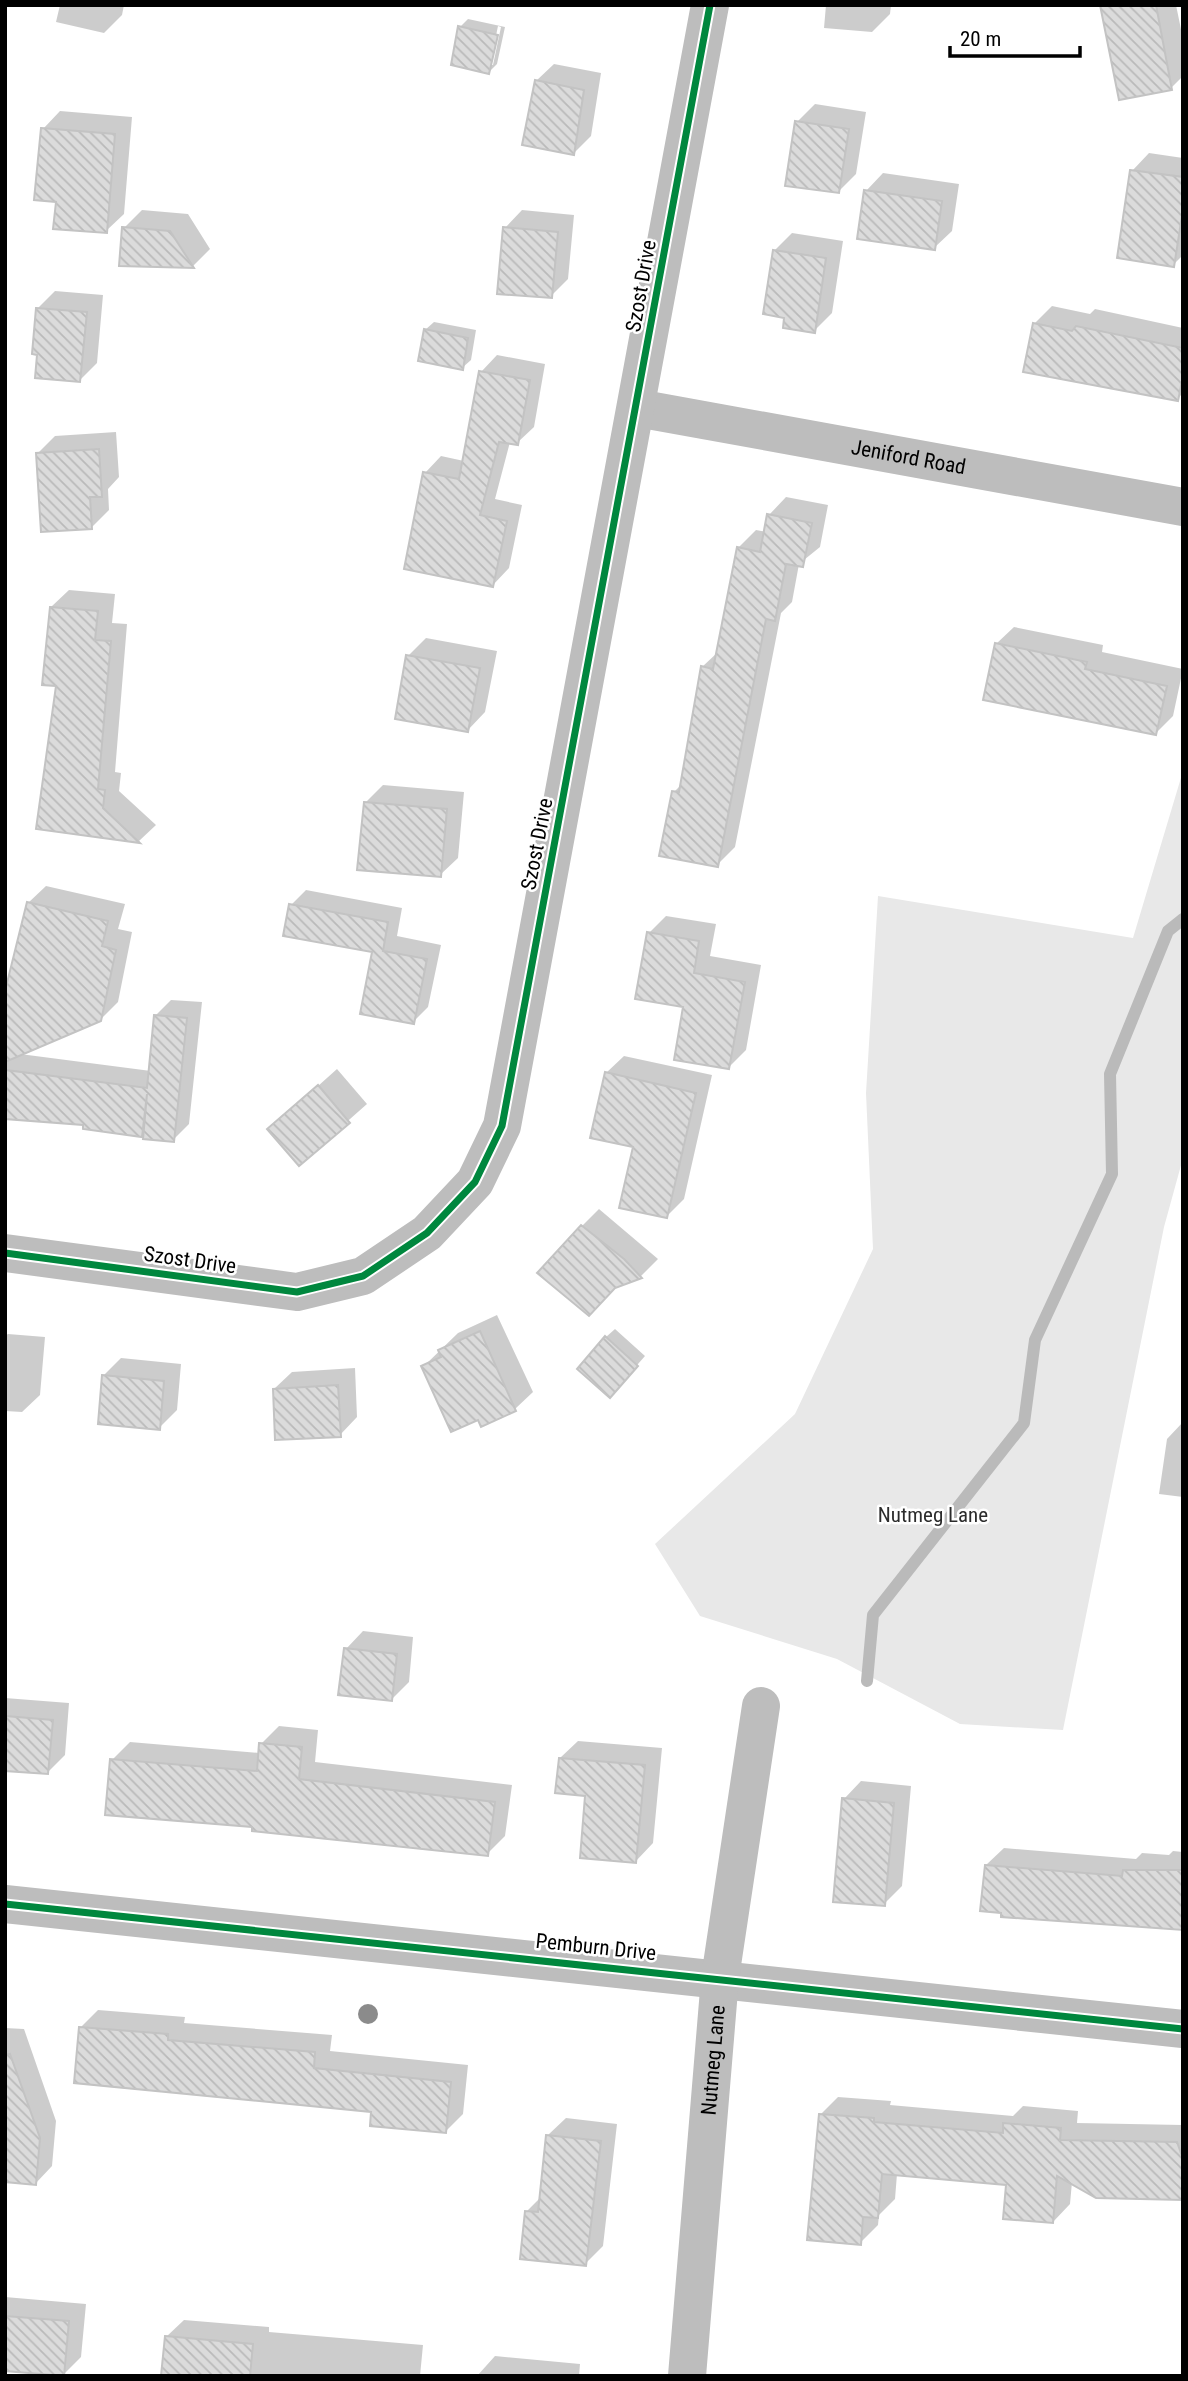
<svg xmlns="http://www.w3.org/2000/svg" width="1188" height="2381" font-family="'Roboto Condensed',sans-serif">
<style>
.park{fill:#e8e8e8}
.shadow{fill:#0003;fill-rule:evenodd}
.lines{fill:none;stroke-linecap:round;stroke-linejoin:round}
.stream{stroke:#bababa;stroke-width:12}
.building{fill:url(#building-back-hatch);stroke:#c3c3c3;stroke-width:2}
.minor{stroke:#bdbdbd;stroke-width:38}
.cycleway-casing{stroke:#fff;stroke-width:11}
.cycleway{stroke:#00873e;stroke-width:7}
.tree{fill:#8b8b8b}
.labels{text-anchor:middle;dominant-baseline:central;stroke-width:5;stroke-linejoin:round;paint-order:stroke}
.street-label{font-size:21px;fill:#000;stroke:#fff}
.park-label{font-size:21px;fill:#2c2c2c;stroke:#fff}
</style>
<defs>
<pattern id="building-back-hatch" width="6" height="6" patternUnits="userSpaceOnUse" patternTransform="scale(1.75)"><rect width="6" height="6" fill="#dbdbdb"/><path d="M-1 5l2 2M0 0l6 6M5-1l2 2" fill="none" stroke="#bababa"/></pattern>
</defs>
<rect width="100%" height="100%" fill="#fff"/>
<!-- park -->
<path class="park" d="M1183,771V1158L1164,1227L1063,1730L960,1724L837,1659L700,1616L655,1544L795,1414L873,1249L866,1093L878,896L1133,938Z"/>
<!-- shadow -->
<path class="shadow" d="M60,5H124L122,15L104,33L56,22Z
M826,5H891L890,14L872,32L824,28Z
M1104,5H1176L1183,39V76L1171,88Z
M468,19L505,27L497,64L489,72L460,27ZM498,26L501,27L493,65H490Z
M554,64L601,73L591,136L574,153L536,81Z
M815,104L866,112L856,174L838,192L797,122Z
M60,111L132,117L124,214L106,231L57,201L43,129Z
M1149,153L1183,158V255L1173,265L1132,171Z
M883,173L959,184L952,231L934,248L866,191Z
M142,210L188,214L210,249L193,266L121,264L124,228Z
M522,210L574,215L568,279L551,296L505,228Z
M792,233L843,241L832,313L814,331L775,250Z
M55,291L103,295L97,363L80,380L39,354L37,309Z
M1052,306L1090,314L1095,309L1183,328V393L1177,399L1034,324Z
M434,322L476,330L471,360L462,368L425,330Z
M497,355L545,364L534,427L517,443L510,442L495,499L522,505L509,568L493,585L425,473L441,456L464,461L481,372Z
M116,432L119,477L108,489L109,510L91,528L38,453L55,436Z
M786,497L828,505L820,547L799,564L792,602L781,613L735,847L717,865L674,792L682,784L702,667L718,652L738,548L756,530L766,532L769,515Z
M69,590L115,594L112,623L127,624L115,772L121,773L119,791L156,825L139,841L38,828L58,685L51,607Z
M1014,627L1103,645L1102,652L1183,669L1173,716L1156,733L996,644Z
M426,638L497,651L485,712L468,730L408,656Z
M383,785L464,792L458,858L440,875L366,802Z
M46,886L125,904L118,929L132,932L118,1002L100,1020L20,1054L151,1071L155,1016L171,1000L202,1002L189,1124L173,1140L146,1130L141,1135L85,1123L5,1117V1063L10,1059L28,903Z
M306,890L402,908L397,936L441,945L428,1007L413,1022L374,950L291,905Z
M666,916L716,924L710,956L761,965L746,1050L729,1067L685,1005L649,933Z
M624,1056L712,1075L684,1199L666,1217L606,1073Z
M337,1069L367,1104L299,1164L270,1129Z
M599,1209L658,1259L641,1276L615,1286L582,1226Z
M497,1315L533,1392L515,1409L482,1425L478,1417L423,1367L458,1333Z
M615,1329L645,1356L618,1387L606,1337Z
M8,1334L45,1337L40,1395L22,1412L5,1411V1336Z
M121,1358L181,1364L177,1410L159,1428L103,1376Z
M355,1368L357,1417L340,1435L274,1389L292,1372Z
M1183,1422V1497L1159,1494L1167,1439Z
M363,1631L413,1637L409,1682L391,1700L346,1649Z
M5,1698L69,1703L65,1755L47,1773L5,1769Z
M279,1726L318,1730L315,1762L512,1785L505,1836L487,1854L254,1825L112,1760L130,1742L260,1753L261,1744Z
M578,1741L662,1748L653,1843L636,1861L560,1758Z
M861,1781L911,1786L902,1886L884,1904L844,1799Z
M1004,1848L1136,1859L1142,1853L1169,1855L1173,1851L1183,1852V1928L986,1865Z
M98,2010L185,2017L184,2023L332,2035L330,2051L468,2065L463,2114L445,2132L80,2028Z
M5,2028L24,2029L56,2121L52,2166L36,2183L5,2120Z
M838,2097L891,2101L890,2105L1013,2116L1023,2106L1078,2111L1077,2123L1183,2125V2198L1072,2182L1070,2204L1053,2222L1008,2184L897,2174L895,2199L879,2215L878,2225L860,2243L820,2115Z
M566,2118L617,2124L603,2246L585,2264L526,2212L541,2197L548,2135Z
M5,2297L86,2304L81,2357L64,2374L5,2369Z
M184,2320L269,2327V2332L423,2345L420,2376H163L166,2337Z
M495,2356L580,2364L579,2376H477Z"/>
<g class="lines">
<!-- stream -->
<path class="stream" d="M867,1681L873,1615L1024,1423L1035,1340L1112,1174L1110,1074L1168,931L1183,919"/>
</g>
<!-- building -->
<path class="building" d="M1100,5H1156L1172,90L1119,100Z
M458,26L498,35L489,74L451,65Z
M535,80L584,90L574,155L522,145Z
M795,121L849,129L839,193L785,186Z
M41,128L115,134L107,233L53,229L56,202L34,200Z
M1130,170L1183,177V209L1174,267L1117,258Z
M864,190L942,201L935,250L857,239Z
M122,227L170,231L194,268L119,266Z
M503,227L558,232L552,298L497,294Z
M773,250L826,258L815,333L783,328L784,318L763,314Z
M36,308L87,312L80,382L35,378L37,355L32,354Z
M1033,323L1072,331L1076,326L1183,348V376L1178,401L1023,372Z
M424,329L468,338L463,370L418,361Z
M479,371L530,380L518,445L499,442L480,515L507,521L493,587L404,569L423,472L459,479Z
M99,449L102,497H90L92,529L41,532L36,453Z
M767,514L812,523L803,567L786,564L775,621L766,619L718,867L659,856L672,791L679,792L701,666L713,669L737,547L760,552Z
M50,607L98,611L95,640L111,641L98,789L105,790L103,808L140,843L36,829L56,686L42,685Z
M995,643L1087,662L1085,669L1167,686L1156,735L983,700Z
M406,655L480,668L468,732L395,719Z
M364,802L447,809L441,877L357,870Z
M27,902L108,921L102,946L116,950L101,1021L5,1062V991Z
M289,904L388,922L383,951L427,959L414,1024L360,1014L372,952L283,936Z
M647,932L699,941L694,973L745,982L729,1069L674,1060L683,1007L635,999Z
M154,1015L187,1018L174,1142L143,1139L147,1094L142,1137L83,1129V1125L5,1119V1070L147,1088Z
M605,1072L696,1093L667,1218L619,1208L633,1147L590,1138Z
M318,1085L350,1123L299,1166L267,1129Z
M581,1225L624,1259L642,1278L615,1288L589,1316L537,1273Z
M480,1331L516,1411L481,1427L478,1420L451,1432L421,1366L441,1357L438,1350Z
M605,1336L638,1366L610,1398L577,1369Z
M102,1375L164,1381L160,1430L98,1424Z
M338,1385L341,1437L275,1440L273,1389Z
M344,1648L397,1654L392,1701L338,1695Z
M5,1716L53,1720L48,1774L5,1771Z
M259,1743L302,1747L299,1779L495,1802L488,1856L252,1831V1827L105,1815L110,1759L257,1771Z
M559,1758L645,1765L636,1863L580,1858L585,1796L555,1793Z
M842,1798L894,1803L885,1906L833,1902Z
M985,1865L1122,1876L1123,1870H1183V1930L1001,1917V1913L980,1911Z
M79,2027L168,2034V2040L315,2052L314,2068L451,2082L446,2133L370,2126L371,2112L74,2083Z
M10,2054L40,2138L36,2185L5,2182V2055Z
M819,2114L874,2118V2122L1003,2133V2123L1061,2128L1060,2140L1177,2142L1183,2159V2200L1096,2198L1057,2176L1053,2223L1003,2219L1006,2185L882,2174L878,2218L863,2217L861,2245L807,2240Z
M546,2135L601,2141L586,2266L520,2259L525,2211L538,2212Z
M5,2316L69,2321L64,2376L5,2371Z
M165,2336L253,2344L250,2376H161Z"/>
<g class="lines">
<!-- minor -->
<g class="minor">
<path id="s1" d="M637,408L1183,507"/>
<path d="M5,1253L297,1292L363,1276L427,1233L475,1182L502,1126L710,5"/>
<path d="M5,1904L1183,2029"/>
<path id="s2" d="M687,2376L720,1978L761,1706"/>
</g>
<defs>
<path id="cycleway" d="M5,1253L297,1292L363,1276L427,1233L475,1182L502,1126L710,5
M5,1904L1183,2029"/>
</defs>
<!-- cycleway casing -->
<use href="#cycleway" class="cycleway-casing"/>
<!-- cycleway -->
<use href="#cycleway" class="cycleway"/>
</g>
<!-- trees -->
<circle class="tree" cx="368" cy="2014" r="10"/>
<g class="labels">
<!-- street labels -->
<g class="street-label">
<text transform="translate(641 286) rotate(-80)">Szost Drive</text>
<text stroke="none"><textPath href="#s1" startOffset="276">Jeniford Road</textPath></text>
<text transform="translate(537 844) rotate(-79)">Szost Drive</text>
<text transform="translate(190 1260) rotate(8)">Szost Drive</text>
<text transform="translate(596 1947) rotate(6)">Pemburn Drive</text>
<text stroke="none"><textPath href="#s2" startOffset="317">Nutmeg Lane</textPath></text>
</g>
<!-- park labels -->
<g class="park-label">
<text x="933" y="1515">Nutmeg Lane</text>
</g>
</g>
<!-- border -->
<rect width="1188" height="2381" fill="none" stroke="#000000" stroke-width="14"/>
<!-- scale -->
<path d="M950 46v10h130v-10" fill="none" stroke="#000000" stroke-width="3.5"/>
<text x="960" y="46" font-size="21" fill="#000000" stroke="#ffffff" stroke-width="5" paint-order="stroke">20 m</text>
</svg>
